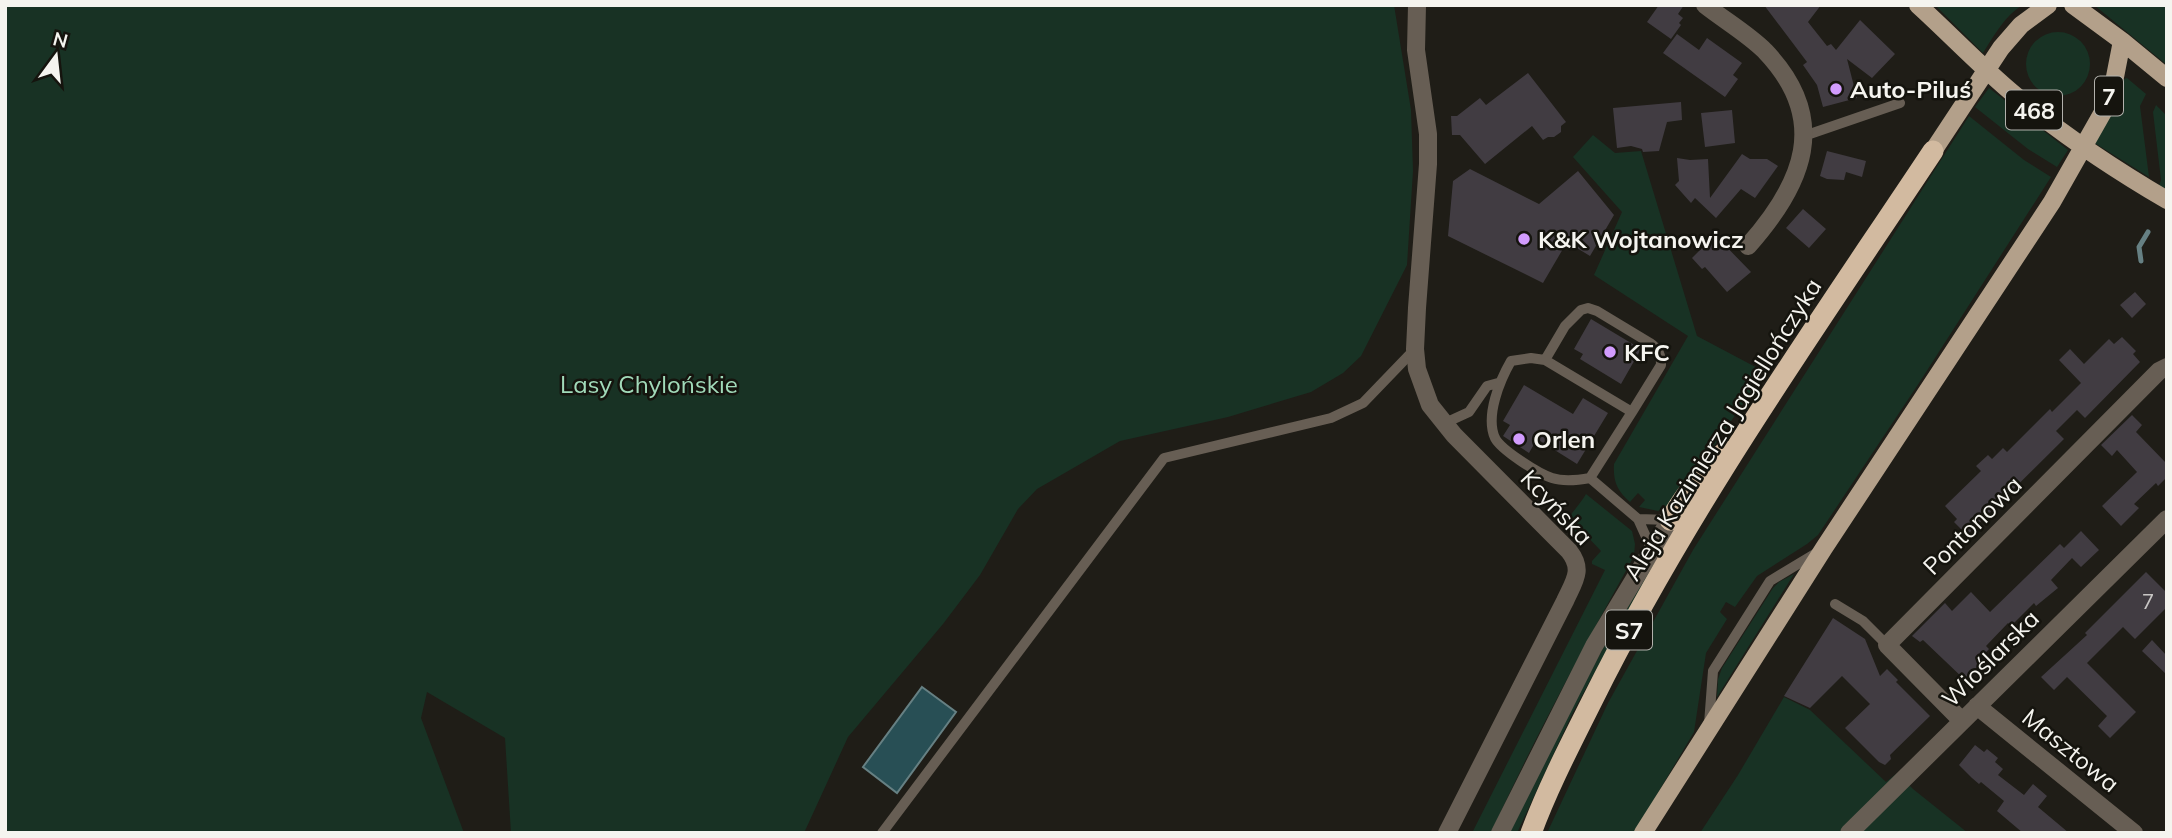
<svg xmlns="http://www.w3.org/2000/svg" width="2172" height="838" font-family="Mulish,sans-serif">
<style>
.green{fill:#183224}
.water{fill:#284f55;stroke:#668083;stroke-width:2}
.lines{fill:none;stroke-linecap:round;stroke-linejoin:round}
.stream{stroke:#668083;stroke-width:5}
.building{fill:#413c42}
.service{stroke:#675e54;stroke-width:10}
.minor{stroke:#675e54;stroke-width:18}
.primary{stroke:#b3a08a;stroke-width:18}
.motorway{stroke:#d2baa0;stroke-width:21}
.poi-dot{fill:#d29cfd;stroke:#15140e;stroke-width:2.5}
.labels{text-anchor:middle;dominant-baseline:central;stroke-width:5;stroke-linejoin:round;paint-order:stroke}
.number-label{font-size:21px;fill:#c8c6c4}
.shield{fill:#15140e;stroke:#b2b1ac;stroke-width:2}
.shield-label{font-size:23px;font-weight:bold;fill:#f5f4ef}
.poi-label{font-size:24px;font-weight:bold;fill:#f5f4ef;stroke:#15140e;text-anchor:start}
.park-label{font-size:24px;fill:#a1dab9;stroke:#15140e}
.street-label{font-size:24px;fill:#f5f4ef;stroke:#15140e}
</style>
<rect width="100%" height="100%" fill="#1f1d17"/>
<!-- green -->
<path class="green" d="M5,5H1394L1411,110L1413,171L1407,265L1361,356L1343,373L1311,392L1228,417L1120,441L1037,489L1018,509L980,575L943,624L848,737L804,833H511L505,738L427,692L421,718L464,833H5Z
M1935,5H2023C2005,15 1994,36 1983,53Z
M2094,5H2167V65Z
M2026 64a32 32 0 1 1 64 0a32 32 0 1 1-64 0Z
M2127,78L2146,94L2140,106L2149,177L2093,142C2105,122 2121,103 2124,79Z
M1989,88L2068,150L2057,167L2028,149L1975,107Z
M2156,105L2167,116V190L2159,186L2161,180L2153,112Z
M1969,116L2024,160L2051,177L1919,383L1818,535L1807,544L1757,576L1735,607L1726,602L1720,612L1727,619L1706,653L1694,732L1634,833H1547L1608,703L1693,550Z
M1593,135L1615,153L1641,151L1697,336L1765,372L1675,502L1658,511L1639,507L1645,500L1638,493L1630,502C1617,490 1613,482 1614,464L1688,336L1594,275L1622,212L1573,157Z
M1586,494L1632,531L1635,544L1634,556C1584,647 1534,738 1491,833H1472L1605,570L1592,564V561L1601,551L1581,530L1574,536L1565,527C1568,515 1580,505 1586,494Z
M1671,533L1573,712L1517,833H1509C1560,731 1609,629 1671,533Z
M1794,574L1717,697L1718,679L1722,668L1773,588L1779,582Z
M1784,697L1810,710L1886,782L1897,773L1913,789L1968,833H1700L1738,775Z"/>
<!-- water -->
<path class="water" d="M922,687L956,712L897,793L863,767Z"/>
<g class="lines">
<!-- stream -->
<path class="stream" d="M2141,261L2139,247L2148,232"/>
</g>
<!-- building -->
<path class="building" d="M1659,5H1684L1678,14L1683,18L1679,23L1681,25L1671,39L1647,22Z
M1764,5H1821L1808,22L1827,46L1831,44L1836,50L1860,20L1895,54L1872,78L1847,59L1857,98L1823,107L1817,85L1803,65L1807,62Z
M1677,34L1699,50L1707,38L1742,63L1733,75L1738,79L1725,97L1663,53Z
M1528,73L1566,122L1561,126V132L1554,137H1548L1543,140L1532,126L1485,164L1460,135H1452L1451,116H1457L1480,98L1486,105Z
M1681,102L1682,120L1667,122L1659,151L1643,152L1642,149L1631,146L1617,148L1613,108Z
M1732,110L1735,143L1705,147L1701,113Z
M1827,151L1866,161L1862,177L1846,172L1844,180L1827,179L1820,176Z
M1742,154L1750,159H1767L1778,166L1755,198L1741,189L1716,218L1695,198L1691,203L1675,185L1679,181L1677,158L1690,160L1708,159L1710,198Z
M1470,169L1539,204L1578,171L1614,215L1590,256L1567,242L1543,283L1448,236L1453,181Z
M1803,209L1826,229L1809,248L1786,228Z
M1715,235L1751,272L1727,292L1705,267L1702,269L1692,258Z
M2135,292L2146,304L2132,318L2120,305Z
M1591,319L1641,349L1621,384L1580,359L1583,354L1574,349Z
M2122,337L2136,351L2133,354L2140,362L2085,418L2077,410L2056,431L2064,439L1967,535L1954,522L1957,519L1945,506L1981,471L1976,466L1988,455L1992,459L2003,448L2007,452L2050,409L2052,412L2081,383L2059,360L2070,349L2084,364L2109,339L2114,344Z
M1524,385L1573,414L1583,398L1608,413L1577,464L1537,439L1529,453L1503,436L1510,425L1503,421Z
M2132,415L2142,425L2136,432L2167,464V477L2158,486L2156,483L2134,504L2139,508L2121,526L2102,506L2137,472L2117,450L2112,456L2101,445Z
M2081,531L2099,550L2081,567L2072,558L2051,580L2058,588L2036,606L2034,603L2011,626L2008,623L1986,646L1989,649L1979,660L1981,663L1965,680L1923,640L1920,642L1912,636L1945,603L1952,611L1971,592L1990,612L2060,544L2064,548Z
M2146,572L2167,593V607L2135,639L2123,627L2087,663L2136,712L2110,738L2098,726L2107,716L2067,677L2054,690L2041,677L2087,635L2085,633Z
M1833,618L1865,639L1880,676L1887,669L1898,680L1896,682L1930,716L1890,755L1891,759L1885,765L1879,762L1845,728L1870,704L1842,676L1810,708L1784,696Z
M2152,640L2167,656V675L2142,651Z
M1975,745L1984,752L1987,749L1998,758L1995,762L2003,769L1998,775L2024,795L2033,784L2047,796L2038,807L2069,833H2023L1997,811L2004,801L1981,782L1979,784L1972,778L1959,765Z"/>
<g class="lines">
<!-- service -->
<path class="service" d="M1804,136L1900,103
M1545,360L1565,326L1581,310L1588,308L1597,311L1650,343C1659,349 1661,355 1661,365L1632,412
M1445,423L1469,412L1487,386L1498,383
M1590,478L1632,412L1545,360L1531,358L1511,361C1500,380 1485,416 1495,438C1501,450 1539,474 1552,478C1564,482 1579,480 1590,478L1638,519L1652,550
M1638,519L1670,520
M1835,604L1863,621L1887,645
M1709,724L1713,671L1770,581L1818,552
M882,833L1164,458L1331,418L1363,403L1415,349"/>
<!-- minor -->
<path class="minor" d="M1417,5L1416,50L1428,134V164L1417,308L1415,349L1417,369L1430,405L1454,435L1569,551C1584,570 1574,581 1565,601L1447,833
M1705,5C1724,20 1748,34 1765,51C1831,120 1803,184 1748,246
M1977,706L2134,833
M1962,721L1887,645L2159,371L2167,367
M1500,833L1594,646L1670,520
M1849,833L2167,519"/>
<!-- primary -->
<path class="primary" d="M1918,5C1951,35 1982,68 2016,96C2063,135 2114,169 2167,200
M2073,5L2122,41L2167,78
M1933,151L2001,48L2021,25L2048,5
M1643,833L1824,548L2052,202L2103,112L2114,82L2122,41"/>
<!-- motorway -->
<path class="motorway" d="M1670,520C1685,495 1703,470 1726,451
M1531,833C1548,787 1571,743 1593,699C1689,506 1814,330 1933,151"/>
</g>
<!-- markers -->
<g class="poi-dot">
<circle cx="1836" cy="89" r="7"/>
<circle cx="1524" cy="239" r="7"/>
<circle cx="1610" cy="352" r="7"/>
<circle cx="1519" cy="439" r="7"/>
</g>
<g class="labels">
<!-- number labels -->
<g class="number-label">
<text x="2148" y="601">7</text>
</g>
<!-- shield labels -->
<g class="shield">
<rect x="2095" y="76.5" width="28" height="39" rx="5"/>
<rect x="2006" y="90.5" width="56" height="39" rx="5"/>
<rect x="1606" y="610.5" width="46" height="39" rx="5"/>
</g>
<g class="shield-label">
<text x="2109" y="96">7</text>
<text x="2034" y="110">468</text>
<text x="1629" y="630">S7</text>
</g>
<!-- poi labels -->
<g class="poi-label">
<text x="1850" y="89">Auto-Piluś</text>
<text x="1538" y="239">K&amp;K Wojtanowicz</text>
<text x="1624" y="352">KFC</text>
<text x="1533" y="439">Orlen</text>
</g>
<!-- park labels -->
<g class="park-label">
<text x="649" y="384">Lasy Chylońskie</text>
</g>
<!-- street labels -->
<g class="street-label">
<text transform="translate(1722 429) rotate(-58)">Aleja Kazimierza Jagiellończyka</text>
<text transform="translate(1557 507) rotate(47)">Kcyńska</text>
<text transform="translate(1972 525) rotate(-45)">Pontonowa</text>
<text transform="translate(1990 658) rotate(-45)">Wioślarska</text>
<text transform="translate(2071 750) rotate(39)">Masztowa</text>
</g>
</g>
<!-- border -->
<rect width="2172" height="838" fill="none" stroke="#f5f4ef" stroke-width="14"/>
<!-- north arrow -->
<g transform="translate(56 56) rotate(15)" stroke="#15140e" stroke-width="5" paint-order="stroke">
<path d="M0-5L12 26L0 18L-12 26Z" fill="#f5f4ef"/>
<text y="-10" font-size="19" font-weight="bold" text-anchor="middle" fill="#f5f4ef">N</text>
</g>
</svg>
